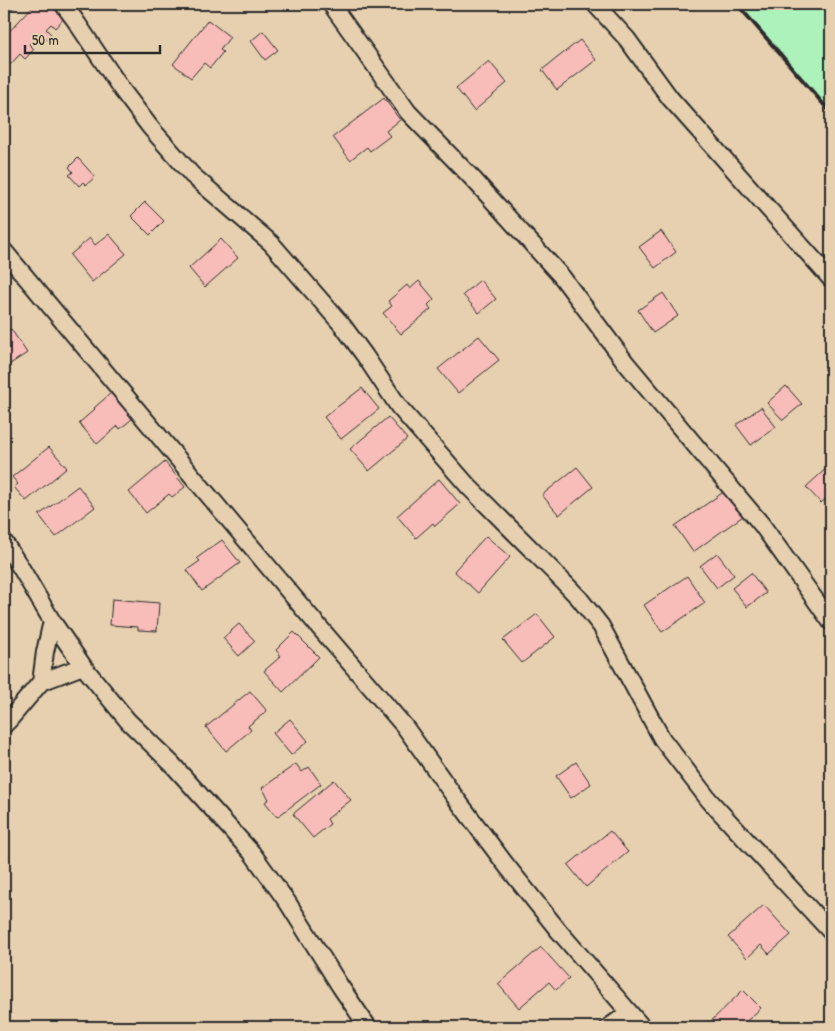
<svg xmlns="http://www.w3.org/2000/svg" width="835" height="1031" font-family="'Patrick Hand',sans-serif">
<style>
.green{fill:#adf1bb;stroke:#6c8e73}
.building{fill:#f9bdb9;stroke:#2b2b2b}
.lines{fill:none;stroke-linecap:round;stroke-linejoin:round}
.minor-casing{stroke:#2b2b2b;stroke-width:20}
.minor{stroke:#e6d0af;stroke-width:16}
.rail{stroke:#2b2b2b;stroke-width:4}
</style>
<rect width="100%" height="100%" fill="#e6d0af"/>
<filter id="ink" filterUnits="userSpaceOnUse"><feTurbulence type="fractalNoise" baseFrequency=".02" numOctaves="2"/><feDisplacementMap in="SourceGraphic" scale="10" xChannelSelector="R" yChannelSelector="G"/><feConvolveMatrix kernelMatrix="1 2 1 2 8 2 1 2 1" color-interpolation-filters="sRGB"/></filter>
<g filter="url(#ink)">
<!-- green -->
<path class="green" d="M737,4H831V113Z"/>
<!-- building -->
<path class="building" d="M4,4H17L4,17Z
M35,4H51L65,17L55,28L51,24L46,29L51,34L43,43L36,37L29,44L34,49L25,59L20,54L10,65L4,59V37Z
M208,20L230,37L220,50L223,52L210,68L204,63L191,78L173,64Z
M263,31L278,50L265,60L251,41Z
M580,40L596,60L557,90L542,70Z
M489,61L507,83L474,111L456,88Z
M384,98L400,120L386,131L390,136L370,151L367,147L350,160L333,137Z
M78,158L95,177L86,185L83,182L79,186L69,175L73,172L69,167Z
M145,202L164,221L150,235L131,216Z
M661,231L676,252L655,268L639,247Z
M109,234L126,254L92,282L70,255L90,238L95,245Z
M221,239L238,258L205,287L189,268Z
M480,280L496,299L479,313L463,295Z
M419,281L434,299L428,305L431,309L401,334L383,313L392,306L388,301L407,285L410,289Z
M663,293L678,316L653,333L638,310Z
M11,329L27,353L4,368V334Z
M479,336L499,360L458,393L438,369Z
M786,386L802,404L783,420L767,403Z
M362,388L379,409L341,439L324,417Z
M111,393L133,418L120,429L118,426L97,444L79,423L95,409L94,408Z
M761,407L776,427L751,445L736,425Z
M388,417L407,439L369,471L350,449Z
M49,447L67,468L26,501L14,487L18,484L12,477Z
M165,462L185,487L172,497L169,494L146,513L129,492Z
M830,465L831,466V494L821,503L806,487Z
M577,467L593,487L559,515L542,495Z
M439,479L460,504L435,526L433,523L416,538L397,516Z
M78,486L95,507L56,537L39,515Z
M725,491L743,516L693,552L675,526Z
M486,536L510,557L478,593L454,571Z
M222,540L240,563L202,591L187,570L200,561L197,558Z
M717,553L734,575L717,588L700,566Z
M751,573L766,593L747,607L732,588Z
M687,576L705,603L662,632L644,605Z
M112,599L159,603L157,631L138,630V627L110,625Z
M537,614L555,637L522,663L503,640Z
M239,624L255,641L239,656L223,638Z
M294,632L319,657L283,692L264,671L281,656L276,650Z
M250,691L267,711L248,726L251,730L226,751L206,727Z
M290,719L308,741L291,755L273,733Z
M576,762L591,784L571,798L556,776Z
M296,764L302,772L309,767L321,784L277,817L265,802L269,799L262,788Z
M334,780L351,800L327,819L330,824L313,838L293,814Z
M610,831L628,852L586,887L568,865Z
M764,905L791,935L769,954L761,945L747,958L728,937Z
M541,947L569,978L556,990L549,982L519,1008L498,984Z
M743,990L761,1008L740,1027H705Z"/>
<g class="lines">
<defs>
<path id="minor" d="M63,4L75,20L122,90L150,127L192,175L271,243L343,326L365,356L399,407L468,486L552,570L579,598L601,626L662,739L709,800L831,932
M331,4L408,112L475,181L562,277L626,363L762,525L831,622
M595,4L627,39L670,98L831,279
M4,251L302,607L405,727L452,793L506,865L558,930L642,1027
M4,542L21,568L52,621L83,666L128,721L172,764L252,853L288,903L340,986L368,1027
M41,682L45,652L52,621
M4,725L9,720L41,682L83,666
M609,1027L629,1013"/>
</defs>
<!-- minor casing -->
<use href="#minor" class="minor-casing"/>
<!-- minor -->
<use href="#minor" class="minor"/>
<!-- rail -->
<path class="rail" d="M737,4L831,113"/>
</g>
</g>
<!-- margin -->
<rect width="835" height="1031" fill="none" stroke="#e6d0af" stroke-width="20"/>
<rect x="10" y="10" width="815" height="1011" fill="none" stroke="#2b2b2b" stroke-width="2" filter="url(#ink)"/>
<!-- scale -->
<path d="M25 45v8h135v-8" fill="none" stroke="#2b2b2b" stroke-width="2.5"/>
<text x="32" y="45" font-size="15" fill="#2b2b2b" stroke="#e6d0af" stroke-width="4" paint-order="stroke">50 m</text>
</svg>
